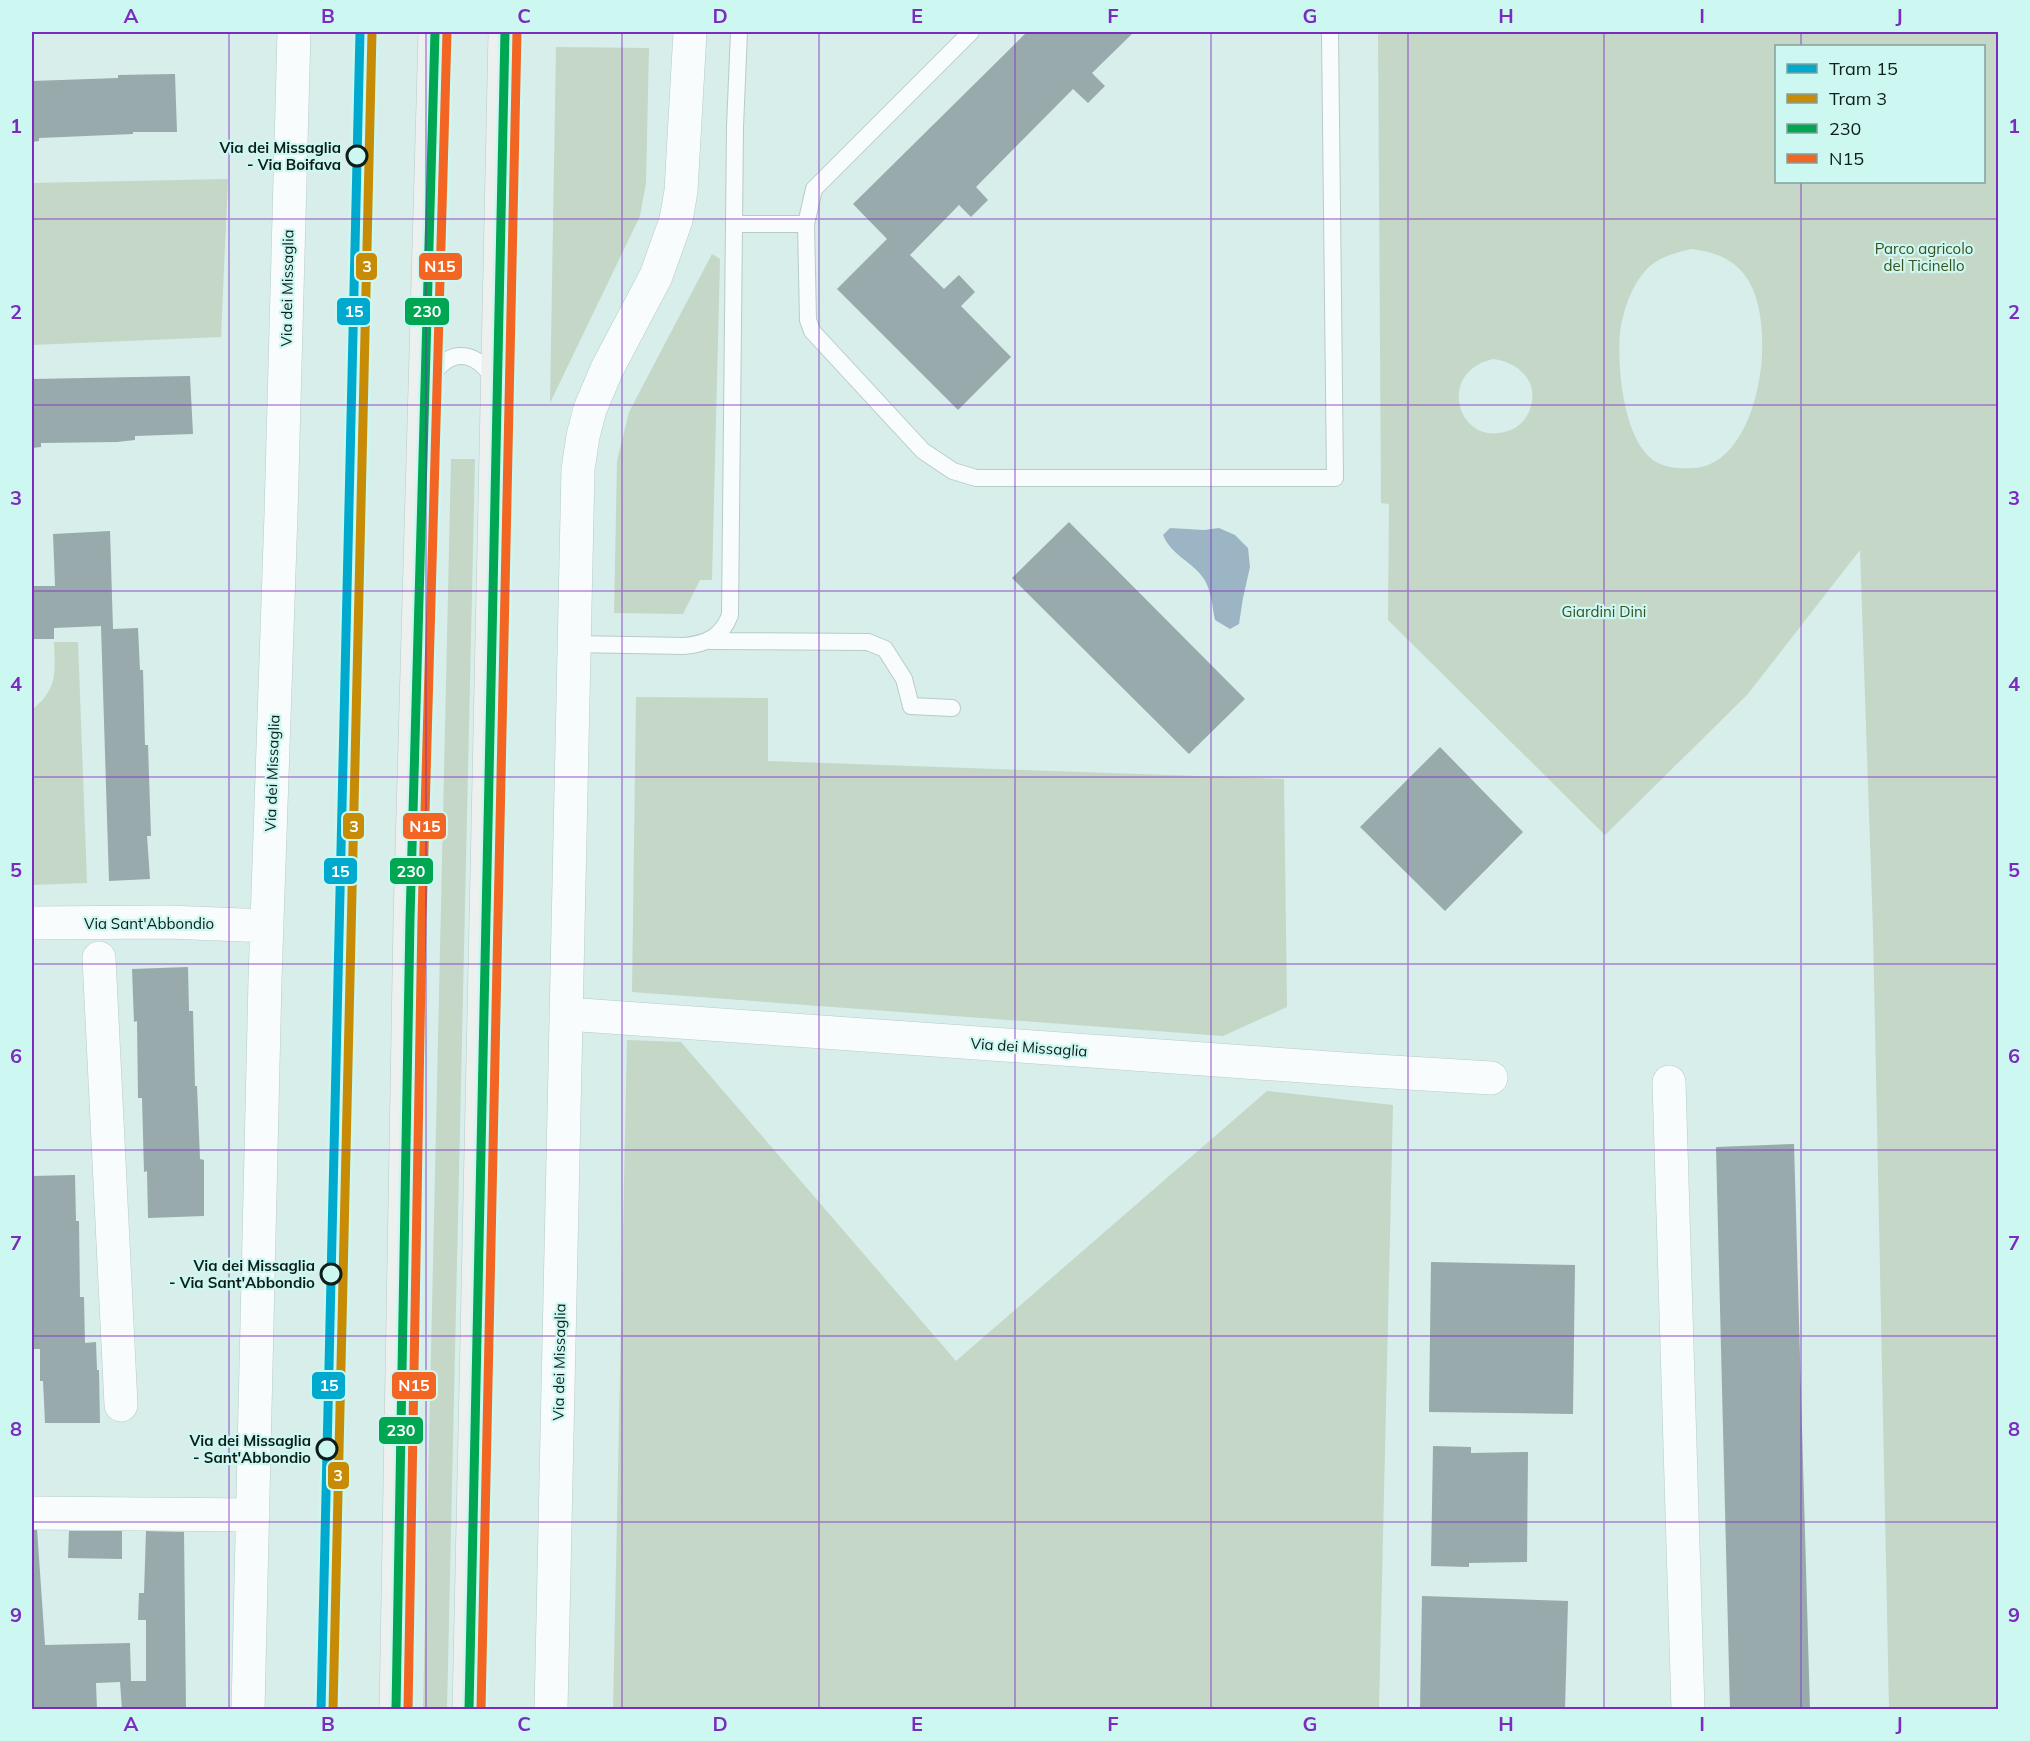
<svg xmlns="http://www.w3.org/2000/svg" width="2030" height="1741" font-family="Mulish,sans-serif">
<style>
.green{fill:#c5d7c6;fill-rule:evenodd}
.water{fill:#9bb5c4}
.building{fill:#98aaab}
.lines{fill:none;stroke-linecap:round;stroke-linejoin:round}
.lane-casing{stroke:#b8cbc9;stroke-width:18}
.street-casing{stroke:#b8cbc9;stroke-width:34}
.secondary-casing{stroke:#b8cbc9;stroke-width:34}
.lane{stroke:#f9fcfc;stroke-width:16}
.street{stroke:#f9fcfc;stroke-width:33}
.secondary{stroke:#ecf1f0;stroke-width:33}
.bus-1-casing{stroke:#cdf8f2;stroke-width:14}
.bus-2-casing{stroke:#cdf8f2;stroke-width:14}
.bus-1{stroke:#00a651;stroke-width:9}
.bus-2{stroke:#f26522;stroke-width:9}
.tram-1-casing{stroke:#cdf8f2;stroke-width:14}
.tram-2-casing{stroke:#cdf8f2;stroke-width:14}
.tram-1{stroke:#00a9ce;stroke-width:9}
.tram-2{stroke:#c88b06;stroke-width:9}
.grid{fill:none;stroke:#7b2cbf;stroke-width:1.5;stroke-opacity:0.55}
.stop-dot{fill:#cdf8f2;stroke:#0e1e1c;stroke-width:3}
.labels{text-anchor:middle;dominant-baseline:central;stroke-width:4.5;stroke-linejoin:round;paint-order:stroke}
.stop-label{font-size:15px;font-weight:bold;fill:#0e1e1c;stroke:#cdf8f2;text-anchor:end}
.park-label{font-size:15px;fill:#3b4f1f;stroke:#cdf8f2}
.street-label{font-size:15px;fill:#0e1e1c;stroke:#cdf8f2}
.line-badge{stroke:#cdf8f2;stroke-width:2}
.badge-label{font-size:16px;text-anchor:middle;font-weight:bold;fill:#fff}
.neatline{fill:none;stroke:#7b2cbf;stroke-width:2}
.grid-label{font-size:20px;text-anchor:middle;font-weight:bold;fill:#7b2cbf}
</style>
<rect width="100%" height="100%" fill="#d7eeeb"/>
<!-- green -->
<path class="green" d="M1378,32H1998V1709H1889L1873,930L1860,550L1747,695L1605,835L1388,620L1389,504L1381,503ZM1776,46H1984V182H1776ZM1691,249C1711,251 1730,257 1743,273C1781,316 1762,464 1694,468C1683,469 1668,468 1658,463C1623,445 1617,366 1620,332C1623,311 1631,286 1646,270C1658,257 1675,253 1691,249ZM1493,359C1518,362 1540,381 1530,409C1527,419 1519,427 1508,431C1458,448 1435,372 1493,359Z
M556,47L649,48L646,183L640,216L550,403Z
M228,179L221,337L32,345V183Z
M712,254L720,259L712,580H700L683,614L614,613L617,461L629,412Z
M451,459H475L447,1709L423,1710Z
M54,642H78L87,883L32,885V710C58,688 55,674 54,642Z
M636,697L768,698V761L1284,779L1287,1007L1223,1036L632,992Z
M627,1040L681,1042L956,1361L1267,1091L1393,1105L1379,1709H613Z"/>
<!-- water -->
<path class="water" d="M1170,528L1204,530L1219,528L1235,535L1248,548L1250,567L1243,598L1239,624L1230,629L1215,620C1212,606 1212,592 1204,579C1193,562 1171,555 1163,535Z"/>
<!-- building -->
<path class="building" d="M1027,32H1134L1092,73L1105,86L1088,103L1073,89L976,187L988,200L971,217L959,205L910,255L944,289L959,275L975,292L961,306L1011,357L958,410L837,289L887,239L853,204Z
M175,74L177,132H133V134L39,138V141L32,142V81L118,78V75Z
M190,376L193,434L135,436V440L117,442L41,443V447L32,448V379Z
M1069,522L1245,699L1189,754L1012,578Z
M110,531L113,629L138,628L140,670H143L145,745H148L151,836H147L150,879L109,881L101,626L54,628V639H32V586H55L53,534Z
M1440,747L1523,832L1445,911L1360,827Z
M188,967L189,1011H193L195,1086H197L200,1159L204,1160V1216L148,1218L147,1171L144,1172L142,1098H138L137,1021L134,1022L132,969Z
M1794,1144L1810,1710H1730L1716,1147Z
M75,1175L76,1221H79L80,1297H84L85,1343L96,1342L97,1370H99L100,1423H45L43,1381H40V1349H32V1176Z
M1431,1262L1575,1265L1573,1414L1429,1412Z
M1433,1446L1471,1447V1453L1528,1452L1527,1562L1469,1563V1567L1431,1566Z
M32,1528L37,1529L45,1645L130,1643L131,1681H146V1620H138L139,1593H144L146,1531L184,1532L186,1710H122L120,1682L96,1683L97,1710H32Z
M69,1531H122V1559L68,1558Z
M1422,1596L1568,1601L1565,1710H1420Z"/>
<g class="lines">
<defs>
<path id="lane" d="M735,224H806L808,320L812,331L923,451L953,471L976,478H1335L1330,32
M806,224L814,189L971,32
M430,380C434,373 439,365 446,361C464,348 486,362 493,381
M710,641L868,642L885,649L904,679L911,706L952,708
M574,644L684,646C706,644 722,637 730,615L735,127L739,32"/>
<path id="street" d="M32,923L167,922L267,926
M99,958L121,1405
M567,1014L1359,1070L1491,1078
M1669,1082L1688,1710
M32,1513L253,1515
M248,1710L265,980L281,514L294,32
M551,1710L578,469L583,436L590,409L607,369L656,276L676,220L681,191L690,32"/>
<path id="secondary" d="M396,1710L410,919L435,32
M469,1710L505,32"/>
</defs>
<!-- lane casing -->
<use href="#lane" class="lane-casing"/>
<!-- street casing -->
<use href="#street" class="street-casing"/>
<!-- secondary casing -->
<use href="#secondary" class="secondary-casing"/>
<!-- lane -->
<use href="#lane" class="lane"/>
<!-- street -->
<use href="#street" class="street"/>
<!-- secondary -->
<use href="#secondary" class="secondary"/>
<defs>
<path id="bus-1" d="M396,1710L410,919L435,32
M469,1710L505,32"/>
<path id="bus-2" d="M408,1710L422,919L447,32
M481,1710L517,32"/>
</defs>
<!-- bus-1 casing -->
<use href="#bus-1" class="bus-1-casing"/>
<!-- bus-2 casing -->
<use href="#bus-2" class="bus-2-casing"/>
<!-- bus-1 -->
<use href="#bus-1" class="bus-1"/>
<!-- bus-2 -->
<use href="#bus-2" class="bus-2"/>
<defs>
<path id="tram-1" d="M321,1710L360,32"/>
<path id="tram-2" d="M333,1710L372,32"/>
</defs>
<!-- tram-1 casing -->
<use href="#tram-1" class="tram-1-casing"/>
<!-- tram-2 casing -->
<use href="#tram-2" class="tram-2-casing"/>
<!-- tram-1 -->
<use href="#tram-1" class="tram-1"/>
<!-- tram-2 -->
<use href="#tram-2" class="tram-2"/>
</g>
<!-- grid -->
<path class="grid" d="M229,32V1710M426,32V1710M622,32V1710M819,32V1710M1015,32V1710M1211,32V1710M1408,32V1710M1604,32V1710M1801,32V46M1801,182V1710M32,219H1998M32,405H1998M32,591H1998M32,777H1998M32,964H1998M32,1150H1998M32,1336H1998M32,1522H1998"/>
<!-- markers -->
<g class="stop-dot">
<circle cx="357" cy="156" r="10"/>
<circle cx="331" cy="1274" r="10"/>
<circle cx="327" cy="1449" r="10"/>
</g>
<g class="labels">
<!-- stop labels -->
<g class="stop-label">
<text x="341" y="147">Via dei Missaglia<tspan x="341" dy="17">- Via Boifava</tspan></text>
<text x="315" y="1265">Via dei Missaglia<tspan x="315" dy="17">- Via Sant'Abbondio</tspan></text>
<text x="311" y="1440">Via dei Missaglia<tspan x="311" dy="17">- Sant'Abbondio</tspan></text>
</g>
<!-- park labels -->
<g class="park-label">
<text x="1924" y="248">Parco agricolo<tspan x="1924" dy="17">del Ticinello</tspan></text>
<text x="1604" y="611">Giardini Dini</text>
</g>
<!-- street labels -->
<g class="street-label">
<text transform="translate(287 288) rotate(-89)">Via dei Missaglia</text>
<text transform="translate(272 773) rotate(-88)">Via dei Missaglia</text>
<text x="149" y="923">Via Sant'Abbondio</text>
<text transform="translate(1029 1047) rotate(4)">Via dei Missaglia</text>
<text transform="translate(559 1362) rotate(-89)">Via dei Missaglia</text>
</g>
</g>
<g class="line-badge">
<rect x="418" y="252" width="45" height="29" rx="6" fill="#f26522"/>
<rect x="355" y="252" width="23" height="29" rx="6" fill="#c88b06"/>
<rect x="404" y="297" width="46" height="29" rx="6" fill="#00a651"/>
<rect x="336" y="297" width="35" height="29" rx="6" fill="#00a9ce"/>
<rect x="402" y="812" width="45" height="28" rx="6" fill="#f26522"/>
<rect x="342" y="812" width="23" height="28" rx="6" fill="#c88b06"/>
<rect x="389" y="857" width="45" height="28" rx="6" fill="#00a651"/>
<rect x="323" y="857" width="35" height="28" rx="6" fill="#00a9ce"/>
<rect x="391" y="1371" width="46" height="29" rx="6" fill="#f26522"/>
<rect x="311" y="1371" width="35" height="29" rx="6" fill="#00a9ce"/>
<rect x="378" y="1416" width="46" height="29" rx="6" fill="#00a651"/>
<rect x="327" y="1461" width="23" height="29" rx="6" fill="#c88b06"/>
</g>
<g class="badge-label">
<text x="440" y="272">N15</text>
<text x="367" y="272">3</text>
<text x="427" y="317">230</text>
<text x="354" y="317">15</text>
<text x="425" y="832">N15</text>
<text x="354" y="832">3</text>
<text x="411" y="877">230</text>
<text x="340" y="877">15</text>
<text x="414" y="1391">N15</text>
<text x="329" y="1391">15</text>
<text x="401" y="1436">230</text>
<text x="338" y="1481">3</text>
</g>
<!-- border -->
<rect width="2030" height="1741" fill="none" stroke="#cdf8f2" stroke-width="66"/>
<!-- legend -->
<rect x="1775" y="45" width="210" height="138" fill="#cdf8f2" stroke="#81a19c" stroke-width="1.5"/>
<rect x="1787" y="64" width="30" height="9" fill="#00a9ce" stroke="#81a19c" stroke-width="1.5"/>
<text x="1829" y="75" font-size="18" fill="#0e1e1c">Tram 15</text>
<rect x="1787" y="94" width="30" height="9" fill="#c88b06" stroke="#81a19c" stroke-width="1.5"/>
<text x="1829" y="105" font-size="18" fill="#0e1e1c">Tram 3</text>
<rect x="1787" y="124" width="30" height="9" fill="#00a651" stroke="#81a19c" stroke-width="1.5"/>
<text x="1829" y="135" font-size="18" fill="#0e1e1c">230</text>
<rect x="1787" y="154" width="30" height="9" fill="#f26522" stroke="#81a19c" stroke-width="1.5"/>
<text x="1829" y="165" font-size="18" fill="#0e1e1c">N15</text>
<rect x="33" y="33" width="1964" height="1675" class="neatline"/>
<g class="grid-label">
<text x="131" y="23">A</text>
<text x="328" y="23">B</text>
<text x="524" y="23">C</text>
<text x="720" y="23">D</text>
<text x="917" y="23">E</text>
<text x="1113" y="23">F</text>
<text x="1310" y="23">G</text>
<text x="1506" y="23">H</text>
<text x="1702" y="23">I</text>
<text x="1899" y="23">J</text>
<text x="16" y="133">1</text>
<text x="2014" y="133">1</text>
<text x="16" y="319">2</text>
<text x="2014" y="319">2</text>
<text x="16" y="505">3</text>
<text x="2014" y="505">3</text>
<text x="16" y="691">4</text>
<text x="2014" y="691">4</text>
<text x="16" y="877">5</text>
<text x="2014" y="877">5</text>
<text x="16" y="1063">6</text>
<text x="2014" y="1063">6</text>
<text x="16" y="1250">7</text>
<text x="2014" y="1250">7</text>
<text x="16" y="1436">8</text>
<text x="2014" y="1436">8</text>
<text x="16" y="1622">9</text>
<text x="2014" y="1622">9</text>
<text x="131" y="1731">A</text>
<text x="328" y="1731">B</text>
<text x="524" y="1731">C</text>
<text x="720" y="1731">D</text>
<text x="917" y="1731">E</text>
<text x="1113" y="1731">F</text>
<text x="1310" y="1731">G</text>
<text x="1506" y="1731">H</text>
<text x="1702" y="1731">I</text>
<text x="1899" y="1731">J</text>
</g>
</svg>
